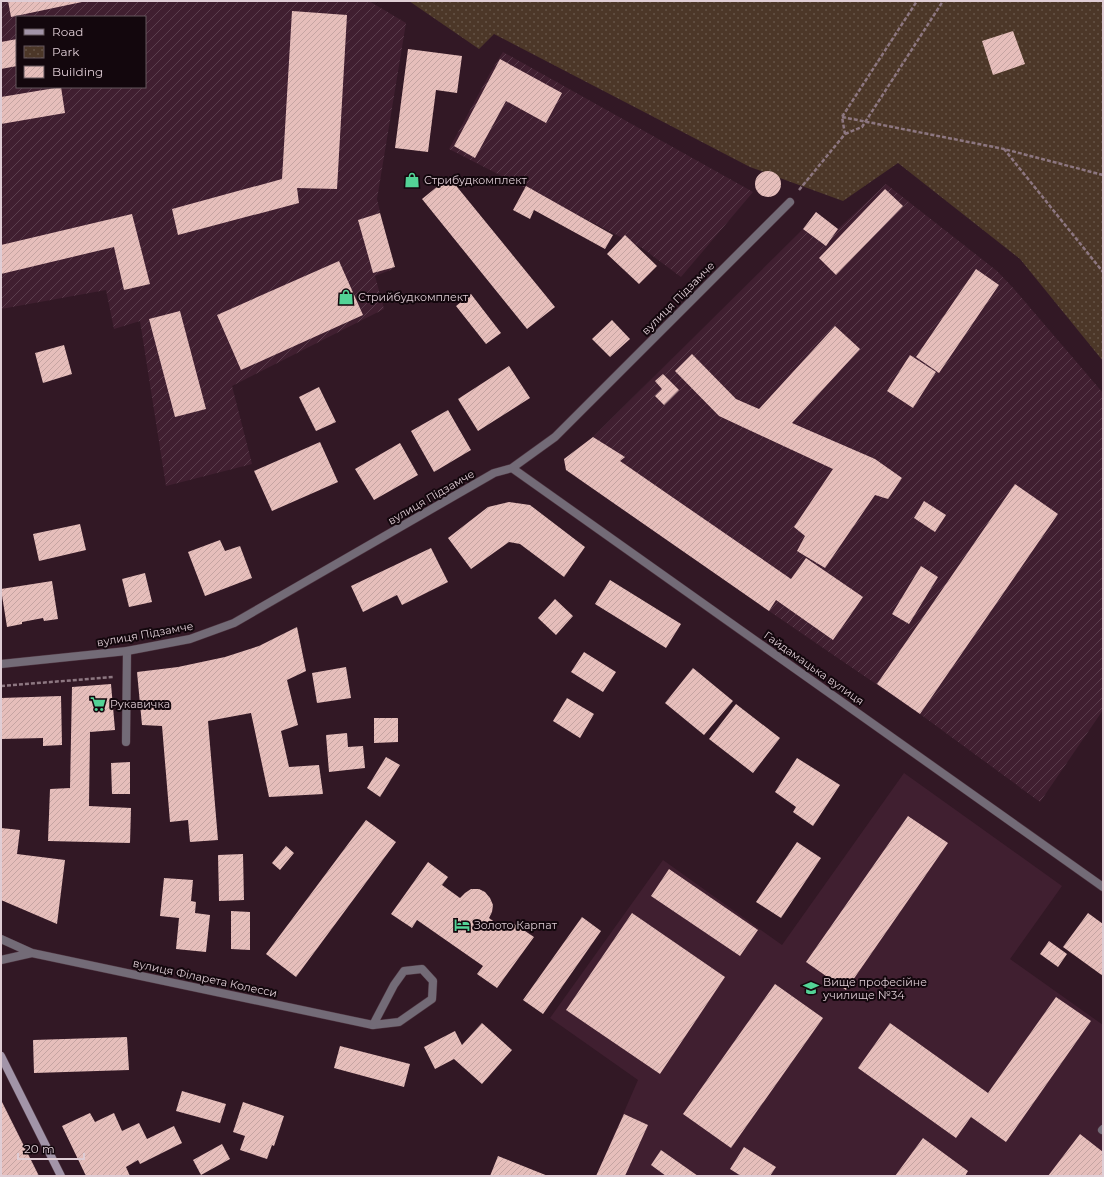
<svg xmlns="http://www.w3.org/2000/svg" width="1104" height="1177" font-family="Montserrat,sans-serif">
<style>
.built{fill:#401f30}
.industrial{fill:url(#industrial-furrows);fill-rule:evenodd}
.park{fill:url(#park-dots)}
.building{fill:url(#building-hatch)}
.lines{fill:none;stroke-linecap:round;stroke-linejoin:round}
.service-casing{stroke:#4e3541;stroke-width:9}
.minor-casing{stroke:#4e3541;stroke-width:9}
.secondary-casing{stroke:#4e3541;stroke-width:9}
.path{stroke:#8d7781;stroke-width:2.5;stroke-dasharray:4 2;stroke-linecap:butt}
.service{stroke:#736b77;stroke-width:8}
.minor{stroke:#736b77;stroke-width:8}
.secondary{stroke:#a294a8;stroke-width:8}
.labels{text-anchor:middle;dominant-baseline:central;stroke-width:4;stroke-linejoin:round;paint-order:stroke}
.poi-label{font-size:11px;fill:#dfcdd5;stroke:#13070d;text-anchor:start}
.street-label{font-size:11px;fill:#dfcdd5;stroke:#13070d}
</style>
<defs>
<pattern id="industrial-furrows" width="10" height="10" patternUnits="userSpaceOnUse"><rect width="10" height="10" fill="#401f30"/><path d="M-1 1l2-2M0 10L10 0M9 11l2-2" fill="none" stroke="#5b3e4d"/></pattern>
<pattern id="park-dots" width="8" height="8" patternUnits="userSpaceOnUse"><rect width="8" height="8" fill="#4c3728"/><path d="M2 2h.1M6 6h.1" fill="none" stroke="#655346" stroke-width="1.8" stroke-linecap="round"/></pattern>
<pattern id="building-hatch" width="6" height="6" patternUnits="userSpaceOnUse"><rect width="6" height="6" fill="#e6bebb"/><path d="M-1 1l2-2M0 6l6-6M5 7l2-2" fill="none" stroke="#c5a4a2"/></pattern>
</defs>
<rect width="100%" height="100%" fill="#321825"/>
<!-- built -->
<path class="built" d="M904,773L1062,886L1010,959L1103,1025V1176H596L638,1080L550,1018L663,860L782,945Z"/>
<!-- industrial -->
<path class="industrial" d="M1,1H369L406,23L377,199L393,269L375,276L384,309L232,386L252,464L166,486L140,321L114,329L106,290L1,309ZM17,17H145V87H17Z
M503,52L753,192L681,277L642,248L449,149L490,73Z
M886,184L997,271L1014,289L1103,393V710L1040,802L920,714L769,611L566,470L564,459L593,437L803,229L816,212L838,229Z"/>
<!-- park -->
<path class="park" d="M409,1H1103V361L1020,259L898,163L843,201L750,167L494,34L479,49Z"/>
<!-- building -->
<path class="building" d="M8,1H82V2L11,17Z
M292,11L347,15L337,189L297,188L299,203L178,235L172,209L282,179Z
M1013,31L1025,64L993,75L982,41Z
M17,39V66L1,69V42Z
M408,49L462,56L457,93L436,90L428,152L395,148Z
M500,59L562,93L546,123L506,101L475,158L454,146Z
M61,87L65,113L1,124V97Z
M755 184a13 13 0 1 1 26 0a13 13 0 1 1-26 0Z
M449,177L555,307L527,329L422,199Z
M526,186L613,235L605,249L534,210L530,219L513,210Z
M885,189L903,206L836,275L819,258Z
M816,212L838,229L826,246L803,229Z
M380,213L395,267L373,273L358,220Z
M132,214L150,284L124,290L114,247L1,274V245Z
M625,235L657,266L639,284L607,254Z
M339,261L363,315L241,370L217,315Z
M976,269L999,285L939,373L916,357Z
M471,294L501,333L486,344L456,306Z
M180,311L206,409L175,417L149,319Z
M612,320L630,339L610,357L592,339Z
M835,326L860,349L792,423L875,459L902,478L888,499L875,495L825,568L797,551L805,536L794,527L833,469L719,416L675,371L692,354L736,399L759,409Z
M64,345L72,374L43,383L35,353Z
M910,355L936,372L913,408L887,391Z
M509,366L530,398L478,431L458,399Z
M663,374L679,390L664,405L655,396L662,389L655,381Z
M319,387L336,422L316,431L299,397Z
M448,410L471,450L434,472L411,431Z
M593,437L625,457L620,461L791,579L806,558L863,597L833,640L776,600L769,611L566,470L564,459Z
M320,442L338,482L272,511L254,471Z
M400,443L418,475L374,500L355,469Z
M1015,484L1058,514L920,714L877,684Z
M924,501L946,515L935,532L914,518Z
M509,502L530,505L585,547L564,577L520,544L509,542L471,569L448,538L488,507Z
M80,524L86,550L39,561L33,534Z
M220,540L225,551L240,546L252,578L205,596L188,552Z
M431,548L448,582L402,605L397,595L363,612L351,586Z
M921,566L938,577L909,624L892,614Z
M145,573L152,602L129,607L122,579Z
M610,580L681,624L666,648L595,604Z
M52,581L58,619L44,621L43,618L22,622V624L7,627L1,589Z
M555,599L573,616L556,635L538,618Z
M297,627L306,671L287,680L298,725L281,731L289,767L319,765L323,794L269,797L251,713L208,721L218,840L190,842L188,820L170,822L162,726L142,725L137,672L178,667L225,657L259,646Z
M584,652L616,672L603,692L571,672Z
M346,667L351,698L317,703L312,673Z
M693,668L733,701L704,735L665,703Z
M111,684L115,730L90,732L89,806L131,808L130,843L48,841L50,789L70,788L72,687Z
M61,696L62,745L43,746V738L1,739V698Z
M567,698L594,714L580,738L553,721Z
M736,704L780,738L753,773L709,739Z
M374,718H398V742L374,743Z
M347,733L348,747L363,746L365,768L329,772L326,735Z
M386,757L400,765L380,797L367,788Z
M797,758L840,785L813,826L793,812L796,807L775,792Z
M130,762V794H112L111,763Z
M908,816L948,843L846,990L806,962Z
M366,820L396,842L296,977L266,954Z
M1,828L20,830L17,854L65,860L57,924L1,900Z
M797,842L821,858L781,918L756,902Z
M286,846L294,853L280,870L272,863Z
M243,854L244,900L219,901L218,855Z
M428,862L448,877L442,885L460,898L465,893L471,889H479L485,892L490,898L493,905L492,912L489,918L507,931L513,923L534,937L497,988L477,974L483,966L417,920L412,928L391,914Z
M669,869L758,930L740,956L651,896Z
M164,878L193,880L191,901L196,902L195,913L210,915L206,952L176,949L179,918L160,916Z
M231,911L250,912V950L231,949Z
M632,913L725,977L660,1074L566,1010Z
M1088,913L1103,924V976L1063,947Z
M582,917L601,931L543,1014L523,1000Z
M1049,941L1067,954L1058,967L1040,954Z
M775,984L823,1018L731,1148L683,1114Z
M1056,997L1091,1021L1006,1142L971,1117L956,1138L858,1068L890,1023L988,1093Z
M482,1023L512,1050L482,1084L454,1059L435,1069L424,1047L455,1031L462,1045Z
M127,1037L129,1070L34,1073L33,1040Z
M340,1046L410,1064L404,1087L334,1068Z
M182,1091L226,1104L220,1123L176,1111Z
M1,1100L39,1176H1Z
M243,1102L284,1116L274,1146L272,1145L267,1159L240,1150L245,1136L233,1132Z
M90,1113L95,1122L114,1113L122,1131L139,1123L147,1139L174,1126L182,1143L140,1164L138,1160L126,1167L130,1176H86L62,1126Z
M624,1114L648,1125L625,1176H596Z
M1080,1134L1103,1152V1176H1048Z
M923,1138L968,1171L965,1176H895Z
M222,1144L230,1159L201,1175L193,1160Z
M744,1147L776,1167L770,1176H741L730,1169Z
M661,1150L698,1176H666L651,1165Z
M498,1156L548,1176H490Z"/>
<g class="lines">
<defs>
<path id="service" d="M126,742L127,651
M422,969L433,981L432,999L399,1022L373,1025L394,985L404,971Z
M1102,1130L1103,1129"/>
<path id="minor" d="M512,468L1103,887
M1,664L127,651L190,639L234,623L494,473L512,468L555,437L790,202
M1,939L32,953L373,1025
M1,960L32,953"/>
<path id="secondary" d="M1,1056L61,1176"/>
</defs>
<!-- service casing -->
<use href="#service" class="service-casing"/>
<!-- minor casing -->
<use href="#minor" class="minor-casing"/>
<!-- secondary casing -->
<use href="#secondary" class="secondary-casing"/>
<!-- path -->
<path class="path" d="M842,117L1004,149
M845,134L862,127L943,1
M1103,175L1004,149L1103,272
M799,190L845,134L842,117L917,1
M1,686L113,677"/>
<!-- service -->
<use href="#service" class="service"/>
<!-- minor -->
<use href="#minor" class="minor"/>
<!-- secondary -->
<use href="#secondary" class="secondary"/>
</g>
<!-- icons -->
<defs>
<symbol id="shop-bare" viewBox="-9 -9 18 18"><path d="M-5-2.5h2.3a2.7 3.5 0 0 1 5.4 0H5L5.5 6h-11ZM-1.5-2.5h3a1.5 2.3 0 0 0-3 0Z" fill="#53d396" stroke="#13070d" stroke-width="2.5" paint-order="stroke"/></symbol>
<symbol id="supermarket-bare" viewBox="-9 -9 18 18"><path d="M-6-5.5h2.5l.6 2H6L4.5 2H-2.5L-4.4-4H-6ZM-1.5 3.2a1.3 1.3 0 1 0 .1 0ZM3 3.2a1.3 1.3 0 1 0 .1 0Z" fill="#53d396" stroke="#13070d" stroke-width="2.5" paint-order="stroke"/></symbol>
<symbol id="hotel-bare" viewBox="-9 -9 18 18"><path d="M-6-4.5h1.5V1H6V5H4.5V3h-9V5H-6ZM-4 0a1.8 1.8 0 1 1 3.6 0ZM.5 0V-2.5h3Q6-2.5 6 0Z" fill="#53d396" stroke="#13070d" stroke-width="2.5" paint-order="stroke"/></symbol>
<symbol id="university-bare" viewBox="-9 -9 18 18"><path d="M0-5L7-2L0 1L-7-2ZM-4 1L0 2.5L4 1V4Q0 6-4 4Z" fill="#53d396" stroke="#13070d" stroke-width="2.5" paint-order="stroke"/></symbol>
</defs>
<g fill-rule="evenodd">
<use href="#shop-bare" x="401" y="169" width="22" height="22"/>
<use href="#shop-bare" x="335" y="286" width="22" height="22"/>
<use href="#supermarket-bare" x="87" y="693" width="22" height="22"/>
<use href="#hotel-bare" x="451" y="914" width="22" height="22"/>
<use href="#university-bare" x="800" y="977" width="22" height="22"/>
</g>
<g class="labels">
<!-- poi labels -->
<g class="poi-label">
<text x="424" y="180">Стрибудкомплект</text>
<text x="358" y="297">Стрийбудкомплект</text>
<text x="110" y="704">Рукавичка</text>
<text x="474" y="925">Золото Карпат</text>
<text x="823" y="982">Вище професійне<tspan x="823" dy="13">училище №34</tspan></text>
</g>
<!-- street labels -->
<g class="street-label">
<text transform="translate(678 298) rotate(-45)">вулиця Підзамче</text>
<text transform="translate(431 497) rotate(-30)">вулиця Підзамче</text>
<text transform="translate(145 634) rotate(-10)">вулиця Підзамче</text>
<text transform="translate(814 668) rotate(35)">Гайдамацька вулиця</text>
<text transform="translate(205 978) rotate(12)">вулиця Філарета Колесси</text>
</g>
</g>
<!-- border -->
<rect width="1104" height="1177" fill="none" stroke="#dfcdd5" stroke-width="4"/>
<!-- legend -->
<rect x="16" y="16" width="130" height="72" fill="#13070d" stroke="#65565d"/>
<rect x="24" y="29" width="20" height="6" fill="#a294a8" stroke="#65565d"/>
<text x="52" y="36" font-size="12" fill="#dfcdd5">Road</text>
<rect x="24" y="46" width="20" height="12" fill="url(#park-dots)" stroke="#65565d"/>
<text x="52" y="56" font-size="12" fill="#dfcdd5">Park</text>
<rect x="24" y="66" width="20" height="12" fill="url(#building-hatch)" stroke="#65565d"/>
<text x="52" y="76" font-size="12" fill="#dfcdd5">Building</text>
<!-- scale -->
<path d="M18 1153v6h66v-6" fill="none" stroke="#dfcdd5" stroke-width="2"/>
<text x="24" y="1153" font-size="12" fill="#dfcdd5" stroke="#13070d" stroke-width="3" paint-order="stroke">20 m</text>
</svg>
